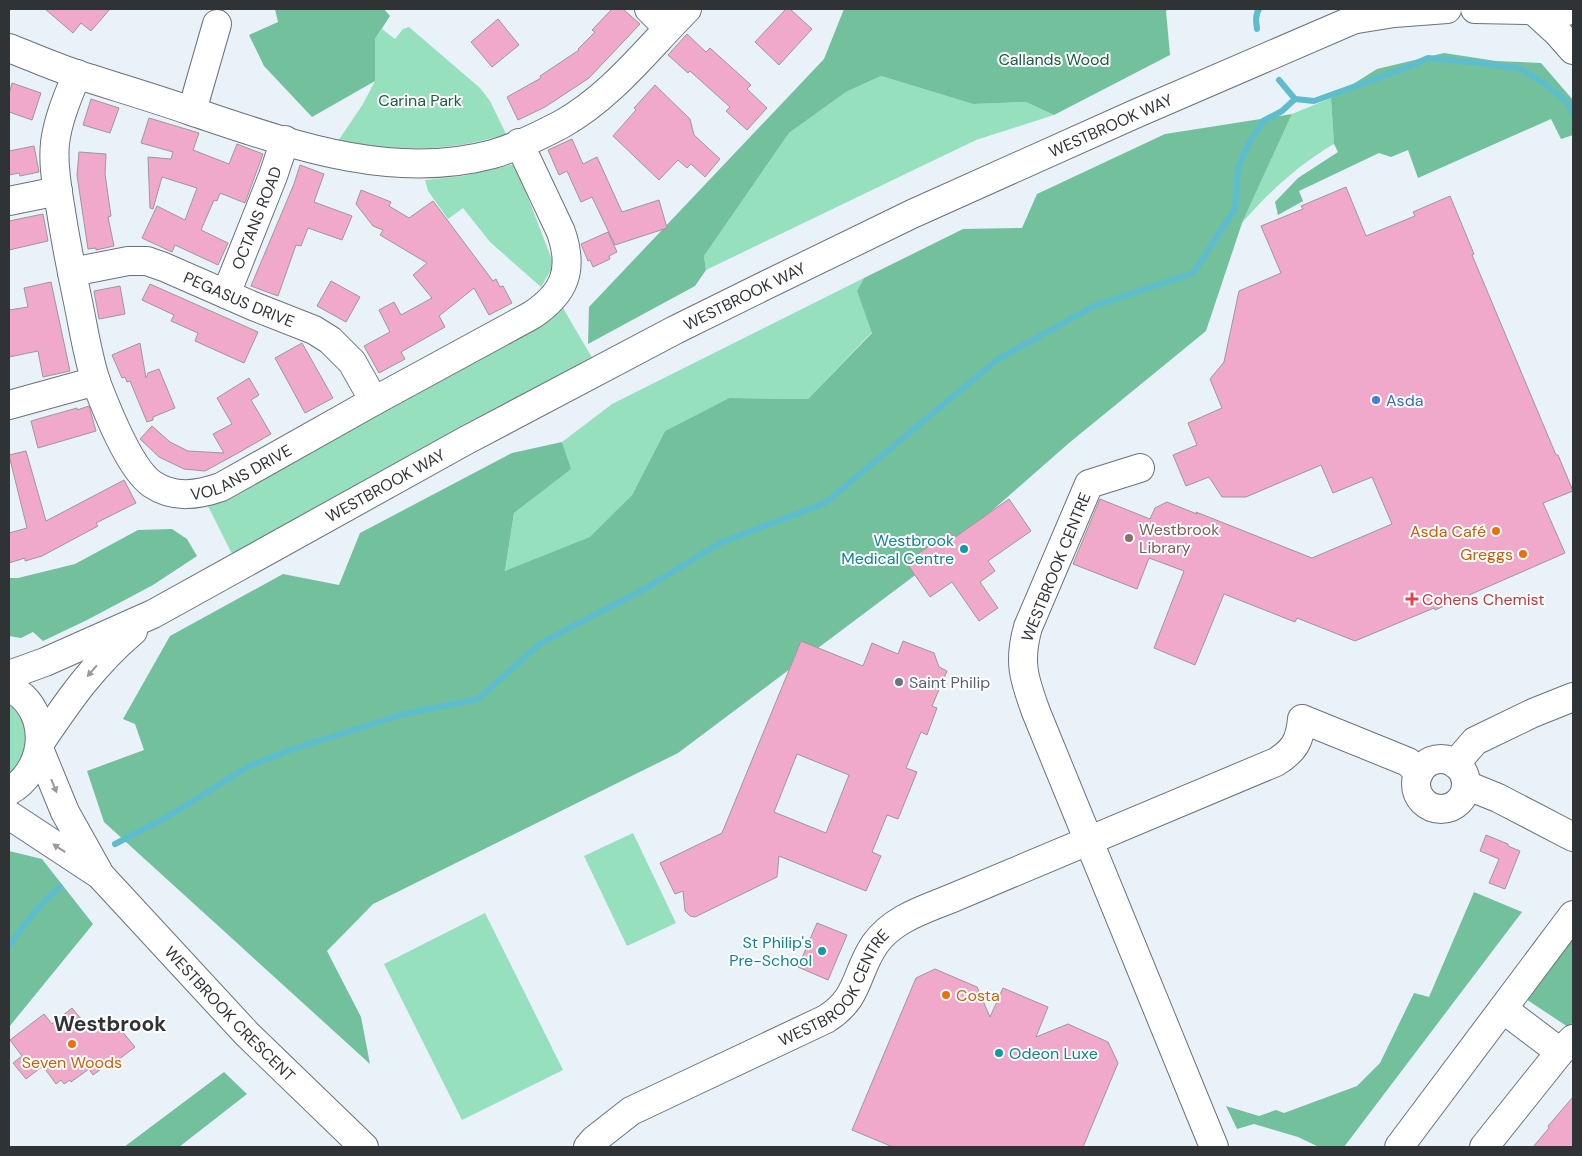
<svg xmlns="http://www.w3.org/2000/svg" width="1582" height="1156" font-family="'DM Sans',sans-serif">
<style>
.green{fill:#97e0bd}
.forest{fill:#72c09c}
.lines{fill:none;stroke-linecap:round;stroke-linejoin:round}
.stream{stroke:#5dbdcd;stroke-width:6}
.building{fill:#f0a9ca;stroke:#a1969b;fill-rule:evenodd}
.minor-casing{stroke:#6b7279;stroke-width:30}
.major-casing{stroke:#6b7279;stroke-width:30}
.minor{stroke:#fff;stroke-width:28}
.major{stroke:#fff;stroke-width:28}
.oneway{fill:#98999a}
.shop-dot{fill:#3f7fe0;stroke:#fff;stroke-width:2}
.food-dot{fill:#e8710a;stroke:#fff;stroke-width:2}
.education-dot{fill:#8d6e63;stroke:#fff;stroke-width:2}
.culture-dot{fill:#0f9aa8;stroke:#fff;stroke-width:2}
.health-dot{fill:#e0444e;stroke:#fff;stroke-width:2}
.worship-dot{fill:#6b7280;stroke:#fff;stroke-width:2}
.labels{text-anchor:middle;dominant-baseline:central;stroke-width:4;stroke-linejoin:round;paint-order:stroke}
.park-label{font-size:16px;fill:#1e5941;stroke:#fff}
.street-label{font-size:16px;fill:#303336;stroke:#fff}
.shop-label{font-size:16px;fill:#366cbe;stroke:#fff;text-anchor:start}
.education-label{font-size:16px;fill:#785e54;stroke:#fff;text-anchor:start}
.food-label{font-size:16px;fill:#c56008;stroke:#fff;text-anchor:end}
.culture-label{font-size:16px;fill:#0d838f;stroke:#fff;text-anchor:end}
.health-label{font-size:16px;fill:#be3a42;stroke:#fff;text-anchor:start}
.worship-label{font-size:16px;fill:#5b616d;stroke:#fff;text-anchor:start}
.district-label{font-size:21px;font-weight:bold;fill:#303336;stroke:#fff}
</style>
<rect width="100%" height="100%" fill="#e9f1f9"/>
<!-- green -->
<path class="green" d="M409,27L480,88L490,101L506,134C448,153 397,151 338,141L363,104L375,81V39L382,29L395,39L403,29Z
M881,76L973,104L1026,102L1054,115L976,140L706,270L704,256L789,133L846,92Z
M1331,98L1334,144C1298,165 1269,192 1242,223L1292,114Z
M515,164L554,265L541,287L490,242L463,208L448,219L428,191L425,180L463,176Z
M864,278L857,291L872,332L808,399L729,398L665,431L632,495L591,537L505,572L514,513L570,469L562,442L612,404Z
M556,296L594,361L238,566L202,494Z
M9,704C34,728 33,752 9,776Z
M633,833L676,923L627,946L584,856Z
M485,913L563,1070L462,1120L384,964Z"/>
<!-- forest -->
<path class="forest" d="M275,9H384L390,16L375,39V81L312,117L264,66L249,35L278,22Z
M844,9H1168L1166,11L1170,55L1054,115L1026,102L973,104L881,76L846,92L789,133L704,256L706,270L695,286L588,344L589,307L824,59Z
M1444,53L1496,61L1541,63L1573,100V135L1561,139L1551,119L1418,178L1408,150L1391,157L1379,153L1299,191L1303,201L1278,215L1275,202L1298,178L1338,152L1334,144L1331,98L1377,69Z
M1292,114L1242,223L1206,331L1069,443L938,558L678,753L373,904L327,951L361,1017L370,1064L104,822L87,771L144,750L135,724L123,719L170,636L283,574L339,585L360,533L512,453L562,442L571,469L514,513L505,571L590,537L632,495L665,431L729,398L808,399L872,333L857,291L864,278L963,229L1022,228L1037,194L1165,134Z
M172,529L187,539L197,556L153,585L87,620L43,641L33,632L21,638L9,636V578H18L75,564L138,530Z
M9,851L42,859L93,924L9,1027Z
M1474,892L1522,912L1344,1147H1319L1298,1137L1254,1124L1237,1129L1226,1106L1259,1116L1276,1110L1284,1113L1357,1086L1380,1063L1414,993L1429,997Z
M1573,939V1022L1568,1027L1523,997Z
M224,1072L247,1094L179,1147H124Z"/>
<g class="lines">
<!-- stream -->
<path class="stream" d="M1257,29C1256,22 1255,15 1259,9
M1279,80L1295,99
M115,844L167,817L249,766L296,748L404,714L478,699L541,643L646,588L720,543L825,503L998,359L1094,306L1193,273L1235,209L1238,168L1249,143L1263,121L1282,111L1295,99L1314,101L1403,69L1428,58L1480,63L1521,69L1548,86L1568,103L1573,114
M9,947C24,924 39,904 60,887"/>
</g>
<!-- building -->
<path class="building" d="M45,9H110L91,31L81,23L73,33Z
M612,9H623L640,24L589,78L545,107L518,120L507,97L541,78L540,76L579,50L578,49L595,32L592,30Z
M786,9H790L812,29L779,65L755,42Z
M498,19L519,45L492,67L471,42Z
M687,34L706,52L710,48L751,85L747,89L767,108L747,130L726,111L730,107L690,71L688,73L668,55Z
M12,83L41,93L32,120L9,112V94Z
M655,85L690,119L694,135L720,159L705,177L691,164L687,168L678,160L659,180L613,136L636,110L634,108Z
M91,99L119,108L110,133L83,125Z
M149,118L199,133L193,150L229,164L237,144L263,154L245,203L220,193L217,201L214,200L201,230L228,243L218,265L175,245L172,252L142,238L157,206L185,220L197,188L162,177L153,209L150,208L148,157L171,159L173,152L141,143Z
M572,139L583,164L597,157L622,212L659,200L667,228L615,245L592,197L581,202L567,171L559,175L548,150Z
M34,146L39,172L20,176L19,173L9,175V151Z
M79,152L106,154L105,174L111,216L108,217L114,246L96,250V248L88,249L77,175Z
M300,165L324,174L314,202L352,216L342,240L308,228L301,246L296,245L278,296L251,286L294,184Z
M1346,187L1366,236L1415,216L1413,212L1450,196L1474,254L1472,255L1556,455H1558L1573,491L1543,503L1565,553L1435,610L1434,608L1355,641L1297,618L1295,622L1224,594L1195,665L1154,648L1184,571L1149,558L1137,589L1073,564L1100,499L1150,519L1155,508L1167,502L1197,514L1196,512L1312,558L1392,524L1372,477L1333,493L1321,465L1246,497H1222L1209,477L1186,486L1173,455L1197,445L1188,423L1222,408L1210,379L1224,362L1239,291L1281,273L1261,226L1303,209L1301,206Z
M361,190L391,202L389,206L409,218L433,201L493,281L496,279L500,287L503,286L512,303L489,315L474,288L439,316L445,327L401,352L405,359L379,373L364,346L390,332L379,310L394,302L401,315L432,298L413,275L427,263L380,235L383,230L373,226L356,204Z
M43,214L48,241L9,250V221Z
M608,232L617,252L609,256L610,259L593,267L590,260L588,261L581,244Z
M331,281L360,297L346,322L317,306Z
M51,282L70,371L43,377L38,351L9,357V310L28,307L24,288Z
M150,284L258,332L244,363L195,341L198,333L171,321L174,315L142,300Z
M120,286L125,314L99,319L94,291Z
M140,343L146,378L148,373L159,369L175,408L153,417V420L147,422L130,381L127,382L125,377L122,378L112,355Z
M302,343L333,398L305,413L275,358Z
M249,378L259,395L251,400L271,434L238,453L205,471L184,469L159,457L140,439L152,426L170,442L188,451L224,453L213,434L232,424L217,398Z
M89,406L96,431L38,448L31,421L77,408V410Z
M26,451L46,521L124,480L136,503L96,523L98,526L42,556L25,561V558L9,563V533L27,528L9,455Z
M1009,499L1031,531L988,561L995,571L980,582L998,608L979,621L952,582L930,597L906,562L950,532L954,538Z
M801,641L863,666L872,643L898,654L903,641L934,653L939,667L947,671L932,706L937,708L927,735L921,732L906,768L917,772L898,819L887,815L872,852L881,856L866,891L779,856L777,877L695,917L690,916L685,911L683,891L675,894L660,863L722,833ZM797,754L849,775L826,833L774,812Z
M1486,835L1508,844V846L1520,851L1505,889L1489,883L1499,859L1480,851Z
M817,923L847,935L828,980L798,967Z
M935,969L977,987L990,1017L1003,988L1048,1007L1036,1037L1068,1024L1108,1042L1118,1063L1083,1147H893L852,1130L916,978Z
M72,1008L86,1025L93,1020L95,1023L98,1021L102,1026L109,1020L119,1032L121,1030L135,1047L118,1060L116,1058L93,1075L89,1069L71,1082L70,1080L64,1084L61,1080L56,1084L43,1066L26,1079L13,1063L22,1056L10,1040L44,1014L52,1024Z
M1573,1097V1147H1533L1549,1128L1548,1126Z"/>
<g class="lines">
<defs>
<g id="minor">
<path d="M649,9L668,28"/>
<path d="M1475,9L1527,10"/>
<path d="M1357,19L1394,13L1447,9"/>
<path d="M9,48C32,57 55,67 79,75C116,87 154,98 191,111C287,143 391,182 493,154C514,148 543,134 562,124C612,96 648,48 687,9"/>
<path id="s1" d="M77,74C68,96 58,119 55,143C53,162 56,181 59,199C64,232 70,264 77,297C83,325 87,354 96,382C106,408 129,468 152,484C174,499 198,495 221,487L374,401L532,315C565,293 574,270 561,232L519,143"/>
<path d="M192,111L217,24"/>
<path d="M9,201L58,191"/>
<path id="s2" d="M72,272L128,261H147L164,267L253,306L314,330L330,340L352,362L374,401"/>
<path id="s3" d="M226,294L273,176L285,140"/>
<path d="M9,405L96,381"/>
<path d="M1140,468L1089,484L1028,627C1018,662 1024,679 1036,712L1214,1147"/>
<path id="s4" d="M9,675L45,662L153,614L465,441L675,330L760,288L912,214L1135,114L1355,19L1376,9"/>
<path d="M9,687C13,690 18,692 22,696C51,723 43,772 9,791"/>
<path d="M40,743C69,700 93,665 133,631"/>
<path d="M40,751L65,812L98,871"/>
<circle cx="1441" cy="784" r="25"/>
<path d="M1455,764L1475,741L1533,713L1573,697"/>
<path d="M1466,785L1498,798L1573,837"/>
<path id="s5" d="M9,815L100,875L247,1034L364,1147"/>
<path d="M1503,1009L1560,1052"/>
<path id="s6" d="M588,1147L594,1140L631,1111L826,1019C860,998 855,973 875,944C893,919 923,910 950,899L1276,762C1294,751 1300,741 1302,719L1408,762L1419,773"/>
<path d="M1399,1147L1573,915"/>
<path d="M1484,1147L1560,1052L1573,1039"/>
</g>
<path id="major" d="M1526,9C1542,15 1558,15 1573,9
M1535,12L1558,33L1573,50"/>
</defs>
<!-- minor casing -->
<use href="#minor" class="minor-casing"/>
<!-- major casing -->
<use href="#major" class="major-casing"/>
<!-- minor -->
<use href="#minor" class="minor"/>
<!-- major -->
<use href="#major" class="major"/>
</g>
<!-- one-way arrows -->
<defs><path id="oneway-solid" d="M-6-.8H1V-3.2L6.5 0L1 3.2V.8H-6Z" transform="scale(1.25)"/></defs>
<g class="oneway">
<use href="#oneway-solid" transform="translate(92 671) rotate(131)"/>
<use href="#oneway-solid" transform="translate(54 786) rotate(68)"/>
<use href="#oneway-solid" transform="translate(59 848) rotate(-147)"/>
</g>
<!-- markers -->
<circle class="shop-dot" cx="1376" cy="400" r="5"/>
<g class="food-dot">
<circle cx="1496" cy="531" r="5"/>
<circle cx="1523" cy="554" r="5"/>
<circle cx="946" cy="995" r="5"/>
<circle cx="72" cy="1044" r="5"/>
</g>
<circle class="education-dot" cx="1129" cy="538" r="5"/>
<g class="culture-dot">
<circle cx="964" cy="549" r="5"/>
<circle cx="822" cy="951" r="5"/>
<circle cx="999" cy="1053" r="5"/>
</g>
<path class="health-dot" d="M1409.5 591.5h5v5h5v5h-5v5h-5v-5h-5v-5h5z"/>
<circle class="worship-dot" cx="899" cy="682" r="5"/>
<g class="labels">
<!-- park labels -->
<g class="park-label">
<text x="1054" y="59">Callands Wood</text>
<text x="420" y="100">Carina Park</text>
</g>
<!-- street labels -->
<g class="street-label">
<text stroke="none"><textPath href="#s4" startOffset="1232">WESTBROOK WAY</textPath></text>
<text stroke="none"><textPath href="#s3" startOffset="82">OCTANS ROAD</textPath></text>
<text stroke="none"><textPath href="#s4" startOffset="828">WESTBROOK WAY</textPath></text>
<text stroke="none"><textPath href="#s2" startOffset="176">PEGASUS DRIVE</textPath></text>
<text stroke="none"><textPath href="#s1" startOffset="529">VOLANS DRIVE</textPath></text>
<text stroke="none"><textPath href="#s4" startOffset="422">WESTBROOK WAY</textPath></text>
<text transform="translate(1056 567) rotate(-68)">WESTBROOK CENTRE</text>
<text stroke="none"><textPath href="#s6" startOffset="300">WESTBROOK CENTRE</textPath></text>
<text stroke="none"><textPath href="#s5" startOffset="299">WESTBROOK CRESCENT</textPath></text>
</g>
<!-- shop labels -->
<g class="shop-label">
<text x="1386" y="400">Asda</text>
</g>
<!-- education labels -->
<g class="education-label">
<text x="1139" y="529">Westbrook<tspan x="1139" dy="18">Library</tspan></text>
</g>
<!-- food labels -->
<g class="food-label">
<text x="1486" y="531">Asda Café</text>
<text x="1513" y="554">Greggs</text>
<text x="956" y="995" text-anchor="start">Costa</text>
<text x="72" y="1062" text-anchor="middle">Seven Woods</text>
</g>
<!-- culture labels -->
<g class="culture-label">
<text x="954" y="540">Westbrook<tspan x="954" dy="18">Medical Centre</tspan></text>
<text x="812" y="942">St Philip's<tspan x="812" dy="18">Pre-School</tspan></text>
<text x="1009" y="1053" text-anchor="start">Odeon Luxe</text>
</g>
<!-- health labels -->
<g class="health-label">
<text x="1422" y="599">Cohens Chemist</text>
</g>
<!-- worship labels -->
<g class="worship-label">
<text x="909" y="682">Saint Philip</text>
</g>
<!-- district labels -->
<g class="district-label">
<text x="110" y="1024">Westbrook</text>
</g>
</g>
<!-- border -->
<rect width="1582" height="1156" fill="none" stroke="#303336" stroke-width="20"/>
</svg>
